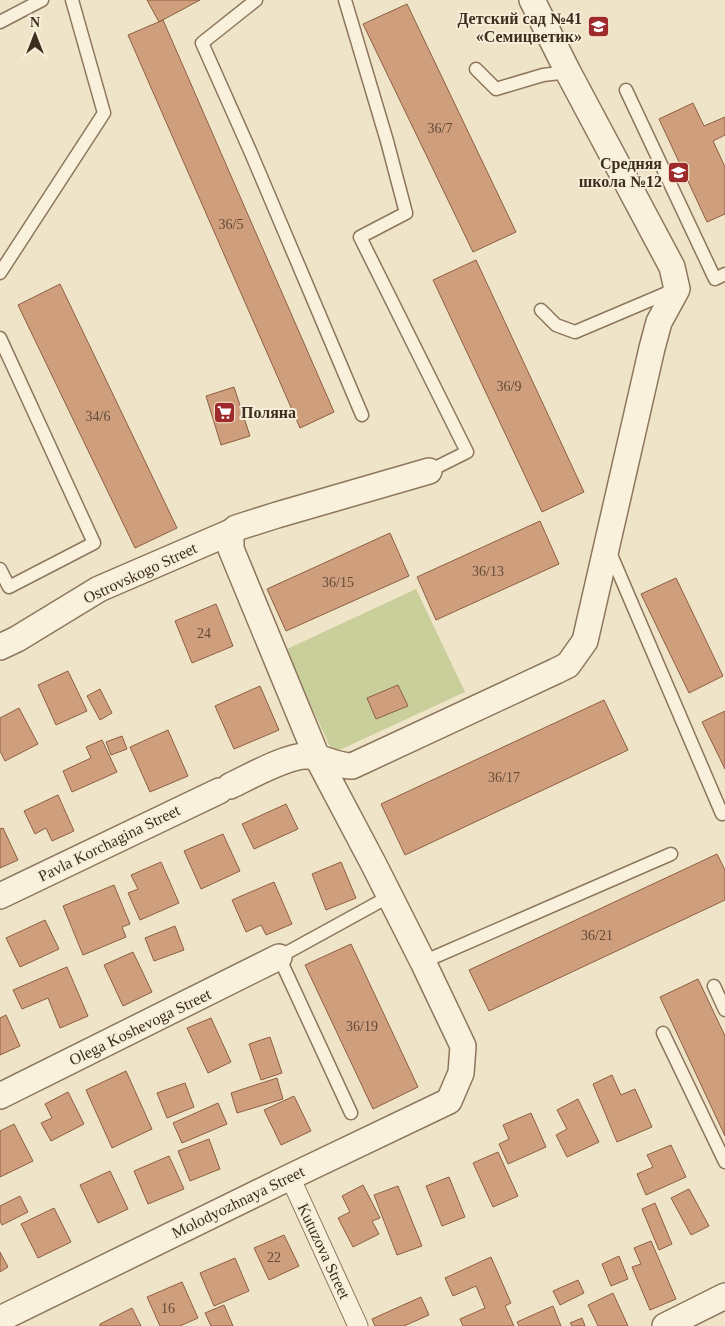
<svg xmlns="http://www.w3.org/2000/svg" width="725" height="1326" font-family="'Times New Roman',serif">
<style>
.green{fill:#c9cf9b}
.building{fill:#cf9f7d;stroke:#8d5f41}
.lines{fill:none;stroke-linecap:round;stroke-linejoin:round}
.service-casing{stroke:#8d765c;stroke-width:15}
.pedestrian-casing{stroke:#8d765c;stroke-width:21}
.minor-casing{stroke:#8d765c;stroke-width:28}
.service{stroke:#faf1dc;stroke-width:12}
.pedestrian{stroke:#faf1dc;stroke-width:19}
.minor{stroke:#faf1dc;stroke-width:25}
.labels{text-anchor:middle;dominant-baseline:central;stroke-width:4;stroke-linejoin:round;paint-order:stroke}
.number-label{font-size:14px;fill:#624a37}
.poi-label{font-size:16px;font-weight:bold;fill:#3d2e20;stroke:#f7eed8;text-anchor:end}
.street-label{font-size:16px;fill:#3d2e20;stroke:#f7eed8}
</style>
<rect width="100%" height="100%" fill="#f0e4c8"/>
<!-- green -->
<path class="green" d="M416,589L465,692L333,753L285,650Z"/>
<!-- building -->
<path class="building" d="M147,0H200L159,22Z
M407,4L516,232L473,252L363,24Z
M163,20L334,412L300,428L128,35Z
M693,103L704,126L725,117V135L713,141L725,167V214L707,222L659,119Z
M476,260L584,492L542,512L433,280Z
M60,284L177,528L135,548L18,305Z
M234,387L250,436L221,445L206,396Z
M540,521L559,564L436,620L417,577Z
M390,533L409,576L286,631L267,589Z
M676,578L723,676L689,693L641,594Z
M216,604L233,646L192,663L175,621Z
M68,671L87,711L56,725L38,685Z
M398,685L408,706L376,719L367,698Z
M260,686L279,730L234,749L215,706Z
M100,689L112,713L100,720L87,696Z
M604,700L628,750L405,855L381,804Z
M19,708L38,744L5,761L0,751V718Z
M725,711V769L702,722Z
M168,730L188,776L150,792L130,747Z
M122,736L127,749L111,755L106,742Z
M102,740L117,772L72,792L63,771L91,758L86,747Z
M58,795L74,831L52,841L46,828L35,834L24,811Z
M286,804L298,829L254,849L242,824Z
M3,828L18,860L0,868V829Z
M223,834L240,871L201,889L184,851Z
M717,854L725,870V900L489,1011L469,970Z
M161,862L179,903L140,920L128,893L138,889L131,875Z
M341,862L356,898L326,910L312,874Z
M274,882L292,924L266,935L261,925L246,932L232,900Z
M114,885L130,924L122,927L126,937L83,955L63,906Z
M45,920L59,949L20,967L6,938Z
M175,926L184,950L154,961L145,938Z
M351,944L418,1087L373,1109L305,965Z
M133,952L152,992L123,1006L104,965Z
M67,967L88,1016L60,1028L48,998L22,1009L13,990Z
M698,979L725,1036V1136L660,997Z
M6,1015L20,1046L0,1055V1018Z
M211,1018L231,1062L208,1073L187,1028Z
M270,1037L282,1073L261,1080L249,1044Z
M126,1071L152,1129L112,1148L86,1090Z
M612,1075L621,1095L635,1089L652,1127L617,1142L593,1084Z
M277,1078L283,1099L237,1113L231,1093Z
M185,1083L194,1107L167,1118L157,1093Z
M68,1092L84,1124L51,1141L41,1123L52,1118L45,1104Z
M294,1096L311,1131L281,1145L264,1110Z
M578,1099L599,1142L567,1157L556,1135L567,1129L557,1110Z
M218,1103L227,1124L182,1143L173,1123Z
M531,1113L546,1147L508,1164L499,1144L509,1139L503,1125Z
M14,1124L33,1161L0,1177V1131Z
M209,1139L220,1169L190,1181L178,1151Z
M671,1145L686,1177L646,1195L637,1174L653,1167L647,1155Z
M498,1152L518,1196L493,1207L473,1163Z
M169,1156L184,1189L148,1204L134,1171Z
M110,1171L128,1209L98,1223L80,1185Z
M449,1177L465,1217L442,1226L426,1186Z
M363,1185L380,1218L372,1221L379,1234L353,1247L338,1218L350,1212L342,1196Z
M398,1186L422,1246L397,1255L374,1195Z
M689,1189L709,1226L691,1235L671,1198Z
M20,1196L28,1212L2,1225L0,1221V1206Z
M655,1203L672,1244L659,1250L642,1209Z
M54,1208L71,1242L38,1258L21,1224Z
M284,1235L299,1266L269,1280L254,1248Z
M651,1241L676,1299L650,1310L632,1267L641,1264L634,1248Z
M0,1252L8,1267L0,1272Z
M619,1256L628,1279L611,1286L602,1264Z
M491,1257L511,1303L505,1306L514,1326H463L460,1319L485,1308L476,1286L453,1296L445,1278Z
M235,1258L249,1291L214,1306L200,1273Z
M578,1280L584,1293L560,1305L553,1291Z
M182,1282L198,1318L180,1326H160L147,1297Z
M613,1293L628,1326H598L588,1305Z
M421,1297L429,1315L404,1326H375L372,1319Z
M224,1305L233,1326H211L205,1313Z
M553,1306L561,1326H519L517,1322Z
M132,1308L141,1326H100V1324Z
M582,1318L585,1326H572L570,1323Z"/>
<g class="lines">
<defs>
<path id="service" d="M256,0L202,43L251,153L362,415
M345,0L387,141L406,213L360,237L467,452L429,471
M0,22L42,0
M476,69L496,89L543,75L568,72
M626,90L715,279L725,274
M0,273L104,113L72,0
M541,310L556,325L575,332L674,290
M0,338L94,543L9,587L0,569
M609,550L722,814
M423,962L671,854
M714,986L725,1010
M663,1033L725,1162
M351,1113L279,957L390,896"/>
<path id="pedestrian" d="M290,1177L358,1326"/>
<path id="minor" d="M0,647L17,639L99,589L231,532
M230,786C249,777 286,756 306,756C322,756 335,766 352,766L556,671L568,665L585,641L652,348L659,322L677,289L672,267L568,72L532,0
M0,896L219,791
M0,1096L279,957
M0,1319L290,1177L449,1101L461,1073L463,1046L423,962L373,863L317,757L231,549V532L236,528L277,515L429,471
M665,1326L725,1296"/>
</defs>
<!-- service casing -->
<use href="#service" class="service-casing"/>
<!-- pedestrian casing -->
<use href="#pedestrian" class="pedestrian-casing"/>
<!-- minor casing -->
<use href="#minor" class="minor-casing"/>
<!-- service -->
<use href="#service" class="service"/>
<!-- pedestrian -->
<use href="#pedestrian" class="pedestrian"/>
<!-- minor -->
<use href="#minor" class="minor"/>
</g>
<!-- icons -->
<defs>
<symbol id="school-square" viewBox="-11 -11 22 22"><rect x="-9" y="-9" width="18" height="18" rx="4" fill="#9e2a2b" stroke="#f7eed8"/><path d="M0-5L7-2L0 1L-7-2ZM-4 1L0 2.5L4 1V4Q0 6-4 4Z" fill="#fff"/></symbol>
<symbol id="supermarket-square" viewBox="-11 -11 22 22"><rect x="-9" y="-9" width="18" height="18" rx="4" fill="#9e2a2b" stroke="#f7eed8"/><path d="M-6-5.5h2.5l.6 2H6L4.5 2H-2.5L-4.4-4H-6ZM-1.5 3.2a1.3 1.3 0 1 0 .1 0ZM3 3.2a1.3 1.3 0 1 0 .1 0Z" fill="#fff"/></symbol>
</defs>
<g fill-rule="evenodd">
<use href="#school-square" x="586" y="14" width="25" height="25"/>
<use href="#school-square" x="666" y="160" width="25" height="25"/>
<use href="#supermarket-square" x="212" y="400" width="25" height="25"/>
</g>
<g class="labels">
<!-- number labels -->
<g class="number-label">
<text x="440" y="128">36/7</text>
<text x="231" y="224">36/5</text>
<text x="509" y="386">36/9</text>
<text x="98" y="416">34/6</text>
<text x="488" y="571">36/13</text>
<text x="338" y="582">36/15</text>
<text x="204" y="633">24</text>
<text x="504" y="777">36/17</text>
<text x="597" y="935">36/21</text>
<text x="362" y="1026">36/19</text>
<text x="274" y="1257">22</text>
<text x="168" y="1308">16</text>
</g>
<!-- poi labels -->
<g class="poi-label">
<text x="582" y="18">Детский сад №41<tspan x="582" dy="18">«Семицветик»</tspan></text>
<text x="662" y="163">Средняя<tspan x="662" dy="18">школа №12</tspan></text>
<text x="241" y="412" text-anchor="start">Поляна</text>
</g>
<!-- street labels -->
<g class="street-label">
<text transform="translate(140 573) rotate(-25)">Ostrovskogo Street</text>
<text transform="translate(109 843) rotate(-26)">Pavla Korchagina Street</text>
<text transform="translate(140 1027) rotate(-26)">Olega Koshevoga Street</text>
<text transform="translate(238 1202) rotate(-26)">Molodyozhnaya Street</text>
<text transform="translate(324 1251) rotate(65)">Kutuzova Street</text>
</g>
</g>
<!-- north arrow -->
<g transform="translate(35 35)" stroke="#f7eed8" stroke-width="4" paint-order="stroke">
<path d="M0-4L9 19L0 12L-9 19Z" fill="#3d2e20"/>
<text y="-8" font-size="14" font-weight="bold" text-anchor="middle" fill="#3d2e20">N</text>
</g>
</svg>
